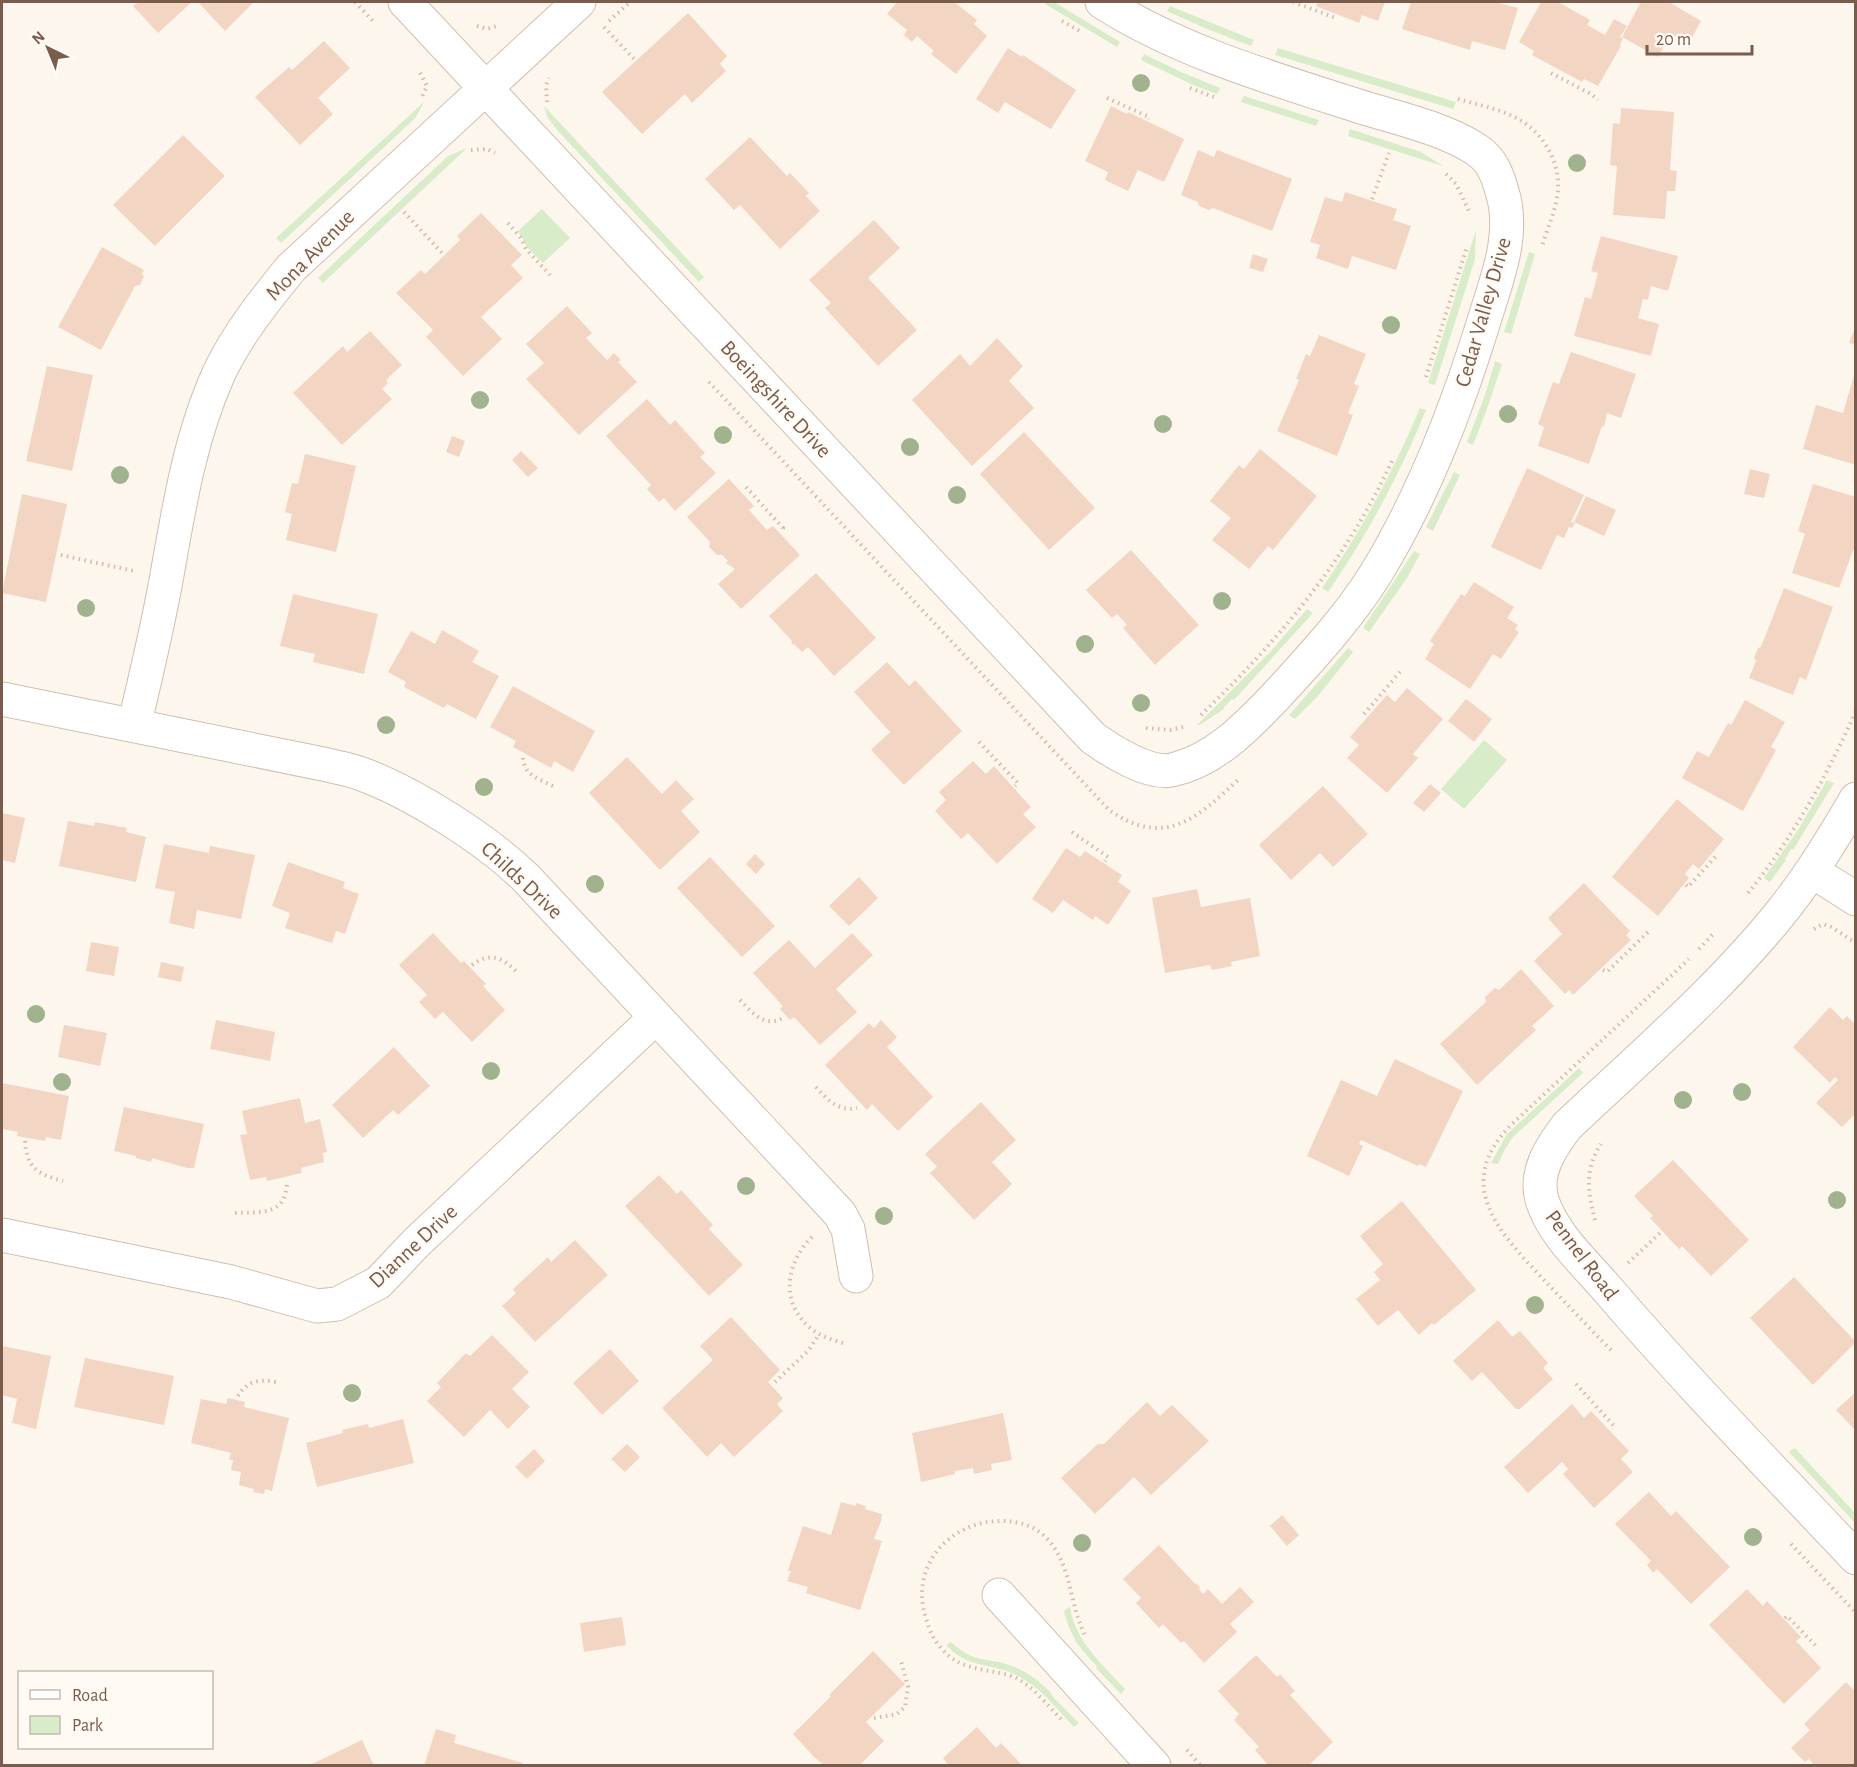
<svg xmlns="http://www.w3.org/2000/svg" width="1857" height="1767" font-family="'Alegreya Sans',sans-serif">
<style>
.green{fill:#d8ecc9}
.building{fill:#f3d5c3}
.lines{fill:none;stroke-linecap:round;stroke-linejoin:round}
.street-casing{stroke:#d1beb0;stroke-width:35}
.path{stroke:#d9b8a5;stroke-width:4;stroke-dasharray:1.5 4.5;stroke-linecap:butt}
.street{stroke:#fff;stroke-width:33}
.tree{fill:#a0b28e}
.labels{text-anchor:middle;dominant-baseline:central;stroke-width:4.5;stroke-linejoin:round;paint-order:stroke}
.street-label{font-size:22px;fill:#7a5c4d;stroke:#fffaf3}
</style>
<rect width="100%" height="100%" fill="#fdf6ec"/>
<!-- green -->
<path class="green" d="M1046,2H1054L1120,42L1117,47L1045,4Z
M1170,6L1254,40L1251,46L1202,27L1167,11Z
M1278,48L1456,102L1453,109L1275,55Z
M1144,54L1181,72L1220,88L1217,94L1193,85L1141,60Z
M1244,96L1319,120L1316,126L1241,102Z
M424,102L416,117L409,124L281,243L276,238Z
M544,106L704,277L699,282L558,131L548,118Z
M1350,129L1421,152L1443,166L1348,136Z
M467,148L323,283L318,278L448,156Z
M542,209L570,238L543,263L527,247L518,231Z
M1476,230L1475,259L1435,385L1428,383Z
M1529,252L1535,254L1511,334L1504,332Z
M1495,361L1502,364L1488,406L1473,445L1467,442L1485,395Z
M1420,408L1426,410C1400,474 1368,534 1328,592L1322,588C1362,529 1392,474 1420,408Z
M1454,472L1460,475L1433,531L1426,527Z
M1414,551L1420,554L1407,578L1369,632L1363,628Z
M1307,609L1313,613L1234,700L1232,699L1224,707V709L1201,724L1197,725L1271,651Z
M1348,648L1353,652L1318,696L1295,719L1289,715Z
M1484,740L1507,760L1464,809L1441,789Z
M1827,780L1834,783L1793,850L1791,849L1785,859L1786,860L1770,882L1764,878L1798,830Z
M1579,1068L1583,1073L1513,1137L1505,1149L1498,1164L1491,1163L1507,1134Z
M1795,1448L1855,1513V1523L1789,1452Z
M1070,1607C1075,1641 1103,1665 1125,1689L1121,1694L1096,1668L1097,1666C1079,1648 1071,1638 1064,1611Z
M951,1642C976,1665 985,1656 1012,1666C1028,1672 1040,1682 1052,1694L1051,1695L1079,1723L1074,1727C1056,1708 1039,1685 1014,1674C989,1663 967,1668 946,1645Z"/>
<!-- building -->
<path class="building" d="M139,2H192L158,33L133,6Z
M198,2H254L225,31Z
M897,2H954L977,20L974,24L987,36L956,74L931,54L934,51L917,36L912,42L904,35L907,30L887,14Z
M1318,2H1385L1378,21L1362,15L1359,23L1316,6Z
M1411,2H1495L1518,8L1505,50L1472,41L1470,50L1402,29Z
M1541,2H1558L1590,20L1587,25L1605,35L1614,19L1627,26L1620,37L1623,38L1620,45L1621,46L1598,86L1584,79L1582,82L1532,55L1534,51L1519,42Z
M1641,2H1669L1701,21L1689,43L1671,34L1658,57L1622,37Z
M688,13L727,56L720,64L726,71L692,103L685,94L642,134L602,92Z
M324,41L350,68L318,98L333,114L300,145L255,97L289,67L292,70Z
M1008,48L1022,57L1023,55L1076,90L1051,129L1005,102L998,113L976,99Z
M1111,106L1127,114L1128,112L1184,139L1164,182L1138,170L1128,191L1105,180L1108,172L1085,161Z
M1621,108L1674,112L1670,170L1677,171L1675,191H1667L1665,219L1613,215L1617,166L1610,165L1613,123L1620,124Z
M183,135L225,176L155,246L113,205Z
M750,137L787,176L790,173L809,193L806,196L820,211L780,249L740,205L734,210L705,179Z
M1198,150L1214,157L1217,150L1292,179L1272,231L1213,208L1209,210L1199,206L1198,202L1181,195Z
M1345,192L1397,209L1393,220L1411,226L1396,270L1352,256L1348,269L1316,258L1320,245L1310,242L1325,197L1342,202Z
M481,213L522,255L511,265L523,278L481,317L502,339L463,376L426,337L433,330L396,293L421,270L425,274L460,240L457,236Z
M874,220L900,248L868,278L917,330L878,366L825,308L831,303L809,280Z
M1601,236L1678,256L1668,291L1651,286L1648,300L1643,299L1638,318L1659,324L1651,356L1574,336L1585,297L1591,299L1598,273L1591,271Z
M102,247L144,270L142,274L144,276L140,285L135,286L101,350L58,327Z
M1253,254L1268,259L1263,272L1249,268Z
M567,306L592,333L586,338L607,360L614,353L621,360L618,362L637,382L579,435L526,379L544,363L526,344Z
M1856,325V345L1849,343Z
M370,331L402,365L386,380L388,383L382,389L392,399L342,445L293,393L343,346L347,352Z
M1319,335L1366,354L1354,384L1359,386L1348,413L1353,415L1337,456L1277,431L1299,380L1296,379L1306,354L1310,356Z
M997,338L1023,366L1009,381L1034,408L972,466L912,400L960,354L970,366Z
M1571,352L1636,374L1621,418L1607,413L1604,427L1602,426L1589,464L1538,446L1544,427L1538,424L1553,382L1559,384Z
M47,366L93,375L72,471L26,461Z
M1855,372L1856,465L1803,449L1816,405L1843,413Z
M647,399L670,425L675,420L705,453L700,457L716,473L675,511L664,498L659,502L647,489L651,485L606,436Z
M1024,432L1095,508L1049,550L980,474Z
M452,436L465,441L459,457L446,452Z
M1260,449L1317,496L1273,550L1268,546L1249,569L1212,540L1231,518L1210,501L1239,465L1244,469Z
M521,451L538,468L528,477L512,460Z
M305,454L356,466L336,552L286,540L292,514L285,512L292,483L298,484Z
M1527,468L1584,495L1571,522L1575,523L1572,528L1569,527L1564,538L1557,535L1541,570L1491,547Z
M1750,469L1770,474L1764,498L1744,494Z
M729,479L754,506L749,510L767,530L773,526L800,555L741,609L718,584L735,569L726,563L728,561L722,555H717L709,547L710,542L687,517Z
M1813,484L1856,497V543L1839,588L1792,573L1805,534L1798,531Z
M22,494L67,504L46,602L2,593Z
M1586,496L1616,510L1604,536L1574,522Z
M1131,550L1199,625L1155,665L1123,628L1127,625L1117,614L1112,618L1086,590Z
M816,573L876,638L834,676L808,647L802,652L794,644L793,645L791,642L792,641L769,616Z
M1474,582L1514,607L1507,618L1518,625L1515,629L1519,632L1501,659L1493,654L1470,689L1425,659L1434,644L1430,641L1461,594L1465,596Z
M1784,588L1833,607L1806,680L1800,677L1793,695L1749,678L1756,661L1754,658L1758,648L1761,647Z
M293,594L378,614L364,674L313,662L315,654L280,646Z
M442,630L479,651L472,662L499,676L476,719L447,704L444,708L404,687L406,682L388,672L411,631L435,644Z
M887,662L909,686L915,680L962,731L904,785L871,750L890,732L854,692Z
M513,686L595,731L573,772L554,761L551,768L513,747L516,741L490,727Z
M1407,688L1443,719L1413,754L1418,758L1387,793L1347,758L1359,745L1350,737L1387,695L1395,702Z
M1466,699L1492,719L1474,742L1448,721Z
M1745,700L1785,722L1771,747L1776,750L1743,811L1682,778L1697,751L1709,757L1728,723L1731,725Z
M627,757L662,794L676,780L694,799L681,811L700,832L660,870L589,793Z
M973,761L986,774L994,766L1031,807L1023,814L1036,827L997,864L968,833L961,839L935,811L946,800L939,792Z
M1430,784L1441,793L1424,812L1413,803Z
M1323,786L1368,834L1333,867L1320,853L1291,880L1259,845Z
M1677,799L1724,839L1699,869L1693,864L1685,874L1689,878L1658,916L1612,877Z
M2,813L25,818L15,863L2,860Z
M68,821L94,826L95,822L127,828L126,832L146,837L136,882L59,866Z
M164,844L209,853L210,846L255,855L241,919L197,910L194,929L169,923L175,892L155,888Z
M1066,848L1080,857L1085,851L1122,875L1118,882L1131,891L1108,925L1095,916L1093,920L1063,900L1053,913L1032,899Z
M755,854L765,864L756,874L746,864Z
M710,857L775,926L742,957L677,888Z
M288,862L345,882L343,888L359,894L345,934L336,931L332,943L285,928L290,913L272,906Z
M859,877L878,898L849,926L829,906Z
M1584,883L1630,931L1626,935L1631,940L1573,995L1569,990L1565,994L1534,961L1562,934L1548,918Z
M1197,889L1201,907L1250,898L1260,956L1231,962L1232,966L1212,970L1210,965L1165,973L1152,898Z
M433,933L461,963L464,961L486,984L483,986L505,1010L472,1042L443,1012L435,1019L419,1002L427,995L399,965Z
M852,933L873,955L836,989L857,1012L820,1045L794,1017L790,1020L780,1009L783,1006L753,973L789,940L815,968Z
M91,942L119,947L114,976L86,971Z
M161,962L184,967L181,982L158,977Z
M1521,969L1554,1006L1532,1026L1536,1030L1477,1085L1440,1044L1486,1002L1485,997L1495,988L1499,990Z
M1830,1007L1843,1020L1847,1016L1856,1025V1113L1842,1127L1816,1103L1838,1080L1835,1077L1830,1083L1793,1047Z
M216,1020L275,1032L270,1061L210,1049Z
M881,1020L897,1037L887,1047L933,1097L898,1131L872,1104L867,1110L825,1065L869,1023L874,1028Z
M64,1025L107,1033L100,1066L58,1057Z
M394,1047L430,1086L398,1115L393,1110L363,1138L332,1105Z
M1395,1059L1463,1091L1426,1167L1419,1164L1418,1166L1361,1140L1359,1144L1363,1146L1349,1176L1307,1156L1341,1080L1377,1096Z
M2,1083L69,1096L61,1140L46,1137L45,1141L17,1136L18,1132L2,1129Z
M300,1098L305,1123L320,1119L327,1152L323,1153L324,1162L301,1168L302,1173L267,1181L266,1177L250,1180L240,1135L247,1134L242,1111Z
M981,1102L1016,1140L992,1162L1012,1184L974,1220L930,1173L937,1167L925,1154Z
M124,1107L204,1124L194,1168H187L152,1158L151,1162L136,1158V1156L114,1151Z
M1673,1160L1749,1240L1711,1276L1682,1246L1679,1249L1650,1218L1653,1216L1634,1196Z
M659,1175L677,1194L681,1190L713,1225L709,1229L743,1265L709,1296L625,1206Z
M1402,1201L1476,1290L1434,1325L1432,1323L1419,1335L1398,1310L1378,1326L1356,1299L1380,1280L1374,1272L1383,1264L1360,1236Z
M575,1240L608,1275L535,1342L502,1306L516,1293L513,1289L548,1257L551,1262Z
M1794,1277L1856,1342L1813,1385L1750,1318Z
M731,1317L780,1370L768,1382L783,1398L777,1404L783,1411L734,1457L721,1443L707,1457L662,1408L713,1360L700,1346Z
M1498,1320L1512,1337L1520,1331L1548,1363L1543,1368L1553,1379L1520,1409H1516L1482,1372L1472,1381L1453,1361Z
M492,1335L529,1372L512,1389L530,1407L508,1429L490,1410L464,1437L427,1401L441,1387L437,1383L466,1353L470,1356Z
M2,1346L51,1356L36,1429L12,1423L17,1399L2,1395Z
M610,1349L639,1381L602,1415L573,1383Z
M85,1358L174,1376L164,1425L74,1407Z
M1856,1392V1431L1836,1410Z
M228,1398L245,1402L244,1407L289,1418L272,1491L265,1489L264,1494L253,1492L254,1489L239,1485L241,1472L231,1470L233,1460H229L231,1453L191,1443L201,1399L226,1404Z
M1147,1402L1160,1416L1172,1405L1209,1441L1151,1495L1134,1477L1095,1514L1061,1478L1098,1444H1104Z
M1572,1404L1584,1418L1591,1411L1629,1451L1621,1459L1633,1472L1594,1508L1563,1474L1568,1469L1562,1462L1528,1493L1504,1467Z
M1003,1413L1012,1460L991,1464L992,1470L974,1474L973,1468L955,1471V1474L921,1482L912,1433Z
M403,1419L414,1463L317,1487L306,1443L343,1433L342,1430L368,1424L369,1428Z
M627,1444L640,1457L625,1472L611,1459Z
M534,1449L545,1461L527,1479L515,1467Z
M1649,1492L1671,1516L1676,1511L1730,1567L1691,1604L1657,1569L1653,1573L1647,1565L1651,1561L1615,1524Z
M841,1502L856,1506V1503L866,1506L865,1509L882,1514L881,1521L874,1539L882,1541L860,1610L806,1593L808,1587L787,1581L791,1571H788L790,1564L803,1526L831,1535Z
M1282,1515L1299,1535L1287,1546L1270,1526Z
M1159,1545L1195,1584L1196,1583L1200,1587L1199,1589L1203,1594L1208,1589L1222,1604L1240,1587L1254,1602L1230,1624L1237,1632L1204,1663L1184,1641L1181,1643L1163,1624L1159,1628L1136,1603L1141,1598L1123,1579Z
M1747,1589L1763,1606L1767,1601L1801,1637L1796,1641L1821,1668L1784,1704L1709,1625Z
M622,1617L626,1645L584,1652L580,1623Z
M873,1651L905,1684L866,1722L884,1741L859,1766H825L814,1757L793,1734L831,1696L829,1695Z
M1256,1655L1277,1677L1280,1674L1295,1691L1290,1695L1333,1742L1308,1766H1269L1255,1750L1259,1747L1234,1720L1239,1714L1218,1691Z
M1846,1682L1856,1692V1766H1815L1809,1759L1805,1762L1791,1748L1810,1730L1804,1724Z
M977,1727L996,1748L1001,1743L1023,1766H949L943,1758Z
M436,1729L456,1735L454,1743L523,1763L522,1766H424Z
M362,1740L374,1766H308Z"/>
<g class="lines">
<defs>
<path id="street" d="M405,2L1093,738C1111,751 1149,775 1172,770C1216,760 1247,726 1277,695C1311,658 1348,618 1375,575C1423,497 1456,411 1483,324C1496,281 1516,235 1502,191C1497,174 1492,160 1477,150C1445,128 1392,117 1355,105C1268,77 1179,51 1102,2
M2,699L323,764C335,767 348,769 359,773C412,792 486,839 526,878L840,1214L848,1229L856,1276
M134,726C146,676 158,626 167,575C179,507 190,437 219,373C237,335 264,301 291,268L579,2
M1856,799C1834,837 1811,875 1783,910C1721,988 1640,1057 1567,1126C1551,1147 1534,1172 1542,1200C1553,1235 1586,1264 1609,1291C1688,1383 1773,1470 1856,1558
M1812,871L1856,899
M2,1235L231,1282L317,1306L337,1304L378,1283L416,1243L655,1018
M999,1595L1154,1766"/>
</defs>
<!-- street casing -->
<use href="#street" class="street-casing"/>
<!-- path -->
<path class="path" d="M355,2L375,23
M1293,2L1336,18
M609,21L630,2
M1062,21L1080,31
M477,26L487,29L500,25
M604,27L634,59
M420,73L427,86L421,99
M1551,73L1591,94L1598,100
M1190,88L1214,97
M1107,98L1149,117L1148,119
M1458,99C1479,105 1501,109 1520,120C1546,135 1563,168 1557,198C1554,215 1546,231 1542,247
M547,102L546,86L549,78
M471,150L487,149L495,153
M1446,174L1456,184L1469,211
M1372,199L1389,153
M404,212L442,253
M508,223L521,238L526,249L550,275
M1426,377L1467,247
M709,382L1109,810C1165,849 1197,818 1239,779
M746,487L783,528L780,531
M61,555L134,571
M1364,714L1400,672
M1201,715C1280,639 1347,559 1393,459
M1146,728L1170,730L1183,727
M979,742L1018,783L1015,786
M523,758C524,775 539,779 553,786
M1072,832L1108,857L1105,861
M1686,885L1688,887L1716,856
M1748,893C1793,838 1827,775 1856,711
M1814,929L1823,924L1831,927L1856,943
M1699,949L1714,933
M472,965C490,952 501,957 516,971
M1603,970L1607,972L1611,968L1649,931
M740,1000C753,1013 764,1028 783,1018
M816,1087C828,1100 838,1112 857,1108
M25,1141C27,1169 38,1174 63,1181
M235,1213C261,1212 286,1216 287,1182
M1595,1220C1588,1194 1584,1169 1601,1144
M812,1237C787,1262 779,1300 809,1327C819,1336 833,1340 846,1344
M1628,1263L1660,1233
M1611,1350C1588,1327 1566,1303 1544,1280C1500,1233 1452,1185 1511,1125L1689,959
M775,1382L809,1350L819,1334
M1576,1384L1614,1426L1612,1429
M238,1396C247,1381 259,1379 276,1382
M1791,1544L1856,1613
M1785,1618L1787,1616L1817,1647
M874,1718L897,1714L905,1707L908,1687L901,1661
M1061,1719C1047,1705 1032,1685 1014,1677C990,1668 962,1672 943,1650C934,1641 929,1630 926,1618C909,1567 949,1521 1001,1521C1020,1521 1036,1526 1049,1541C1073,1569 1069,1606 1086,1637
M1187,1750L1201,1766"/>
<!-- street -->
<use href="#street" class="street"/>
</g>
<!-- trees -->
<g class="tree">
<circle cx="1141" cy="83" r="9"/>
<circle cx="1577" cy="163" r="9"/>
<circle cx="1391" cy="325" r="9"/>
<circle cx="480" cy="400" r="9"/>
<circle cx="1508" cy="414" r="9"/>
<circle cx="1163" cy="424" r="9"/>
<circle cx="723" cy="435" r="9"/>
<circle cx="910" cy="447" r="9"/>
<circle cx="120" cy="475" r="9"/>
<circle cx="957" cy="495" r="9"/>
<circle cx="1222" cy="601" r="9"/>
<circle cx="86" cy="608" r="9"/>
<circle cx="1085" cy="644" r="9"/>
<circle cx="1141" cy="703" r="9"/>
<circle cx="386" cy="725" r="9"/>
<circle cx="484" cy="787" r="9"/>
<circle cx="595" cy="884" r="9"/>
<circle cx="36" cy="1014" r="9"/>
<circle cx="491" cy="1071" r="9"/>
<circle cx="62" cy="1082" r="9"/>
<circle cx="1742" cy="1092" r="9"/>
<circle cx="1683" cy="1100" r="9"/>
<circle cx="746" cy="1186" r="9"/>
<circle cx="1837" cy="1200" r="9"/>
<circle cx="884" cy="1216" r="9"/>
<circle cx="1535" cy="1305" r="9"/>
<circle cx="352" cy="1393" r="9"/>
<circle cx="1753" cy="1537" r="9"/>
<circle cx="1082" cy="1543" r="9"/>
</g>
<g class="labels">
<!-- street labels -->
<g class="street-label">
<text transform="translate(310 255) rotate(-46)">Mona Avenue</text>
<text transform="translate(1483 312) rotate(-74)">Cedar Valley Drive</text>
<text transform="translate(776 399) rotate(47)">Boeingshire Drive</text>
<text transform="translate(522 880) rotate(43)">Childs Drive</text>
<text transform="translate(413 1246) rotate(-43)">Dianne Drive</text>
<text transform="translate(1582 1255) rotate(53)">Pennel Road</text>
</g>
</g>
<!-- border -->
<rect width="1857" height="1767" fill="none" stroke="#7a5c4d" stroke-width="6"/>
<!-- legend -->
<rect x="18" y="1671" width="195" height="78" fill="#fffaf3" stroke="#cabbb1" stroke-width="1.5"/>
<rect x="30" y="1690" width="30" height="9" fill="#ffffff" stroke="#cabbb1" stroke-width="1.5"/>
<text x="72" y="1701" font-size="18" fill="#7a5c4d">Road</text>
<rect x="30" y="1716" width="30" height="18" fill="#d8ecc9" stroke="#cabbb1" stroke-width="1.5"/>
<text x="72" y="1731" font-size="18" fill="#7a5c4d">Park</text>
<!-- north arrow -->
<g transform="translate(48 48) rotate(317)" stroke="#fffaf3" stroke-width="4.5" paint-order="stroke">
<path d="M0-4.5L10 22L0 15L-10 22Z" fill="#7a5c4d"/>
<text y="-9" font-size="16" font-weight="bold" text-anchor="middle" fill="#7a5c4d">N</text>
</g>
<!-- scale -->
<path d="M1647 45v9h105v-9" fill="none" stroke="#7a5c4d" stroke-width="3"/>
<text x="1656" y="45" font-size="18" fill="#7a5c4d" stroke="#fffaf3" stroke-width="4.5" paint-order="stroke">20 m</text>
</svg>
